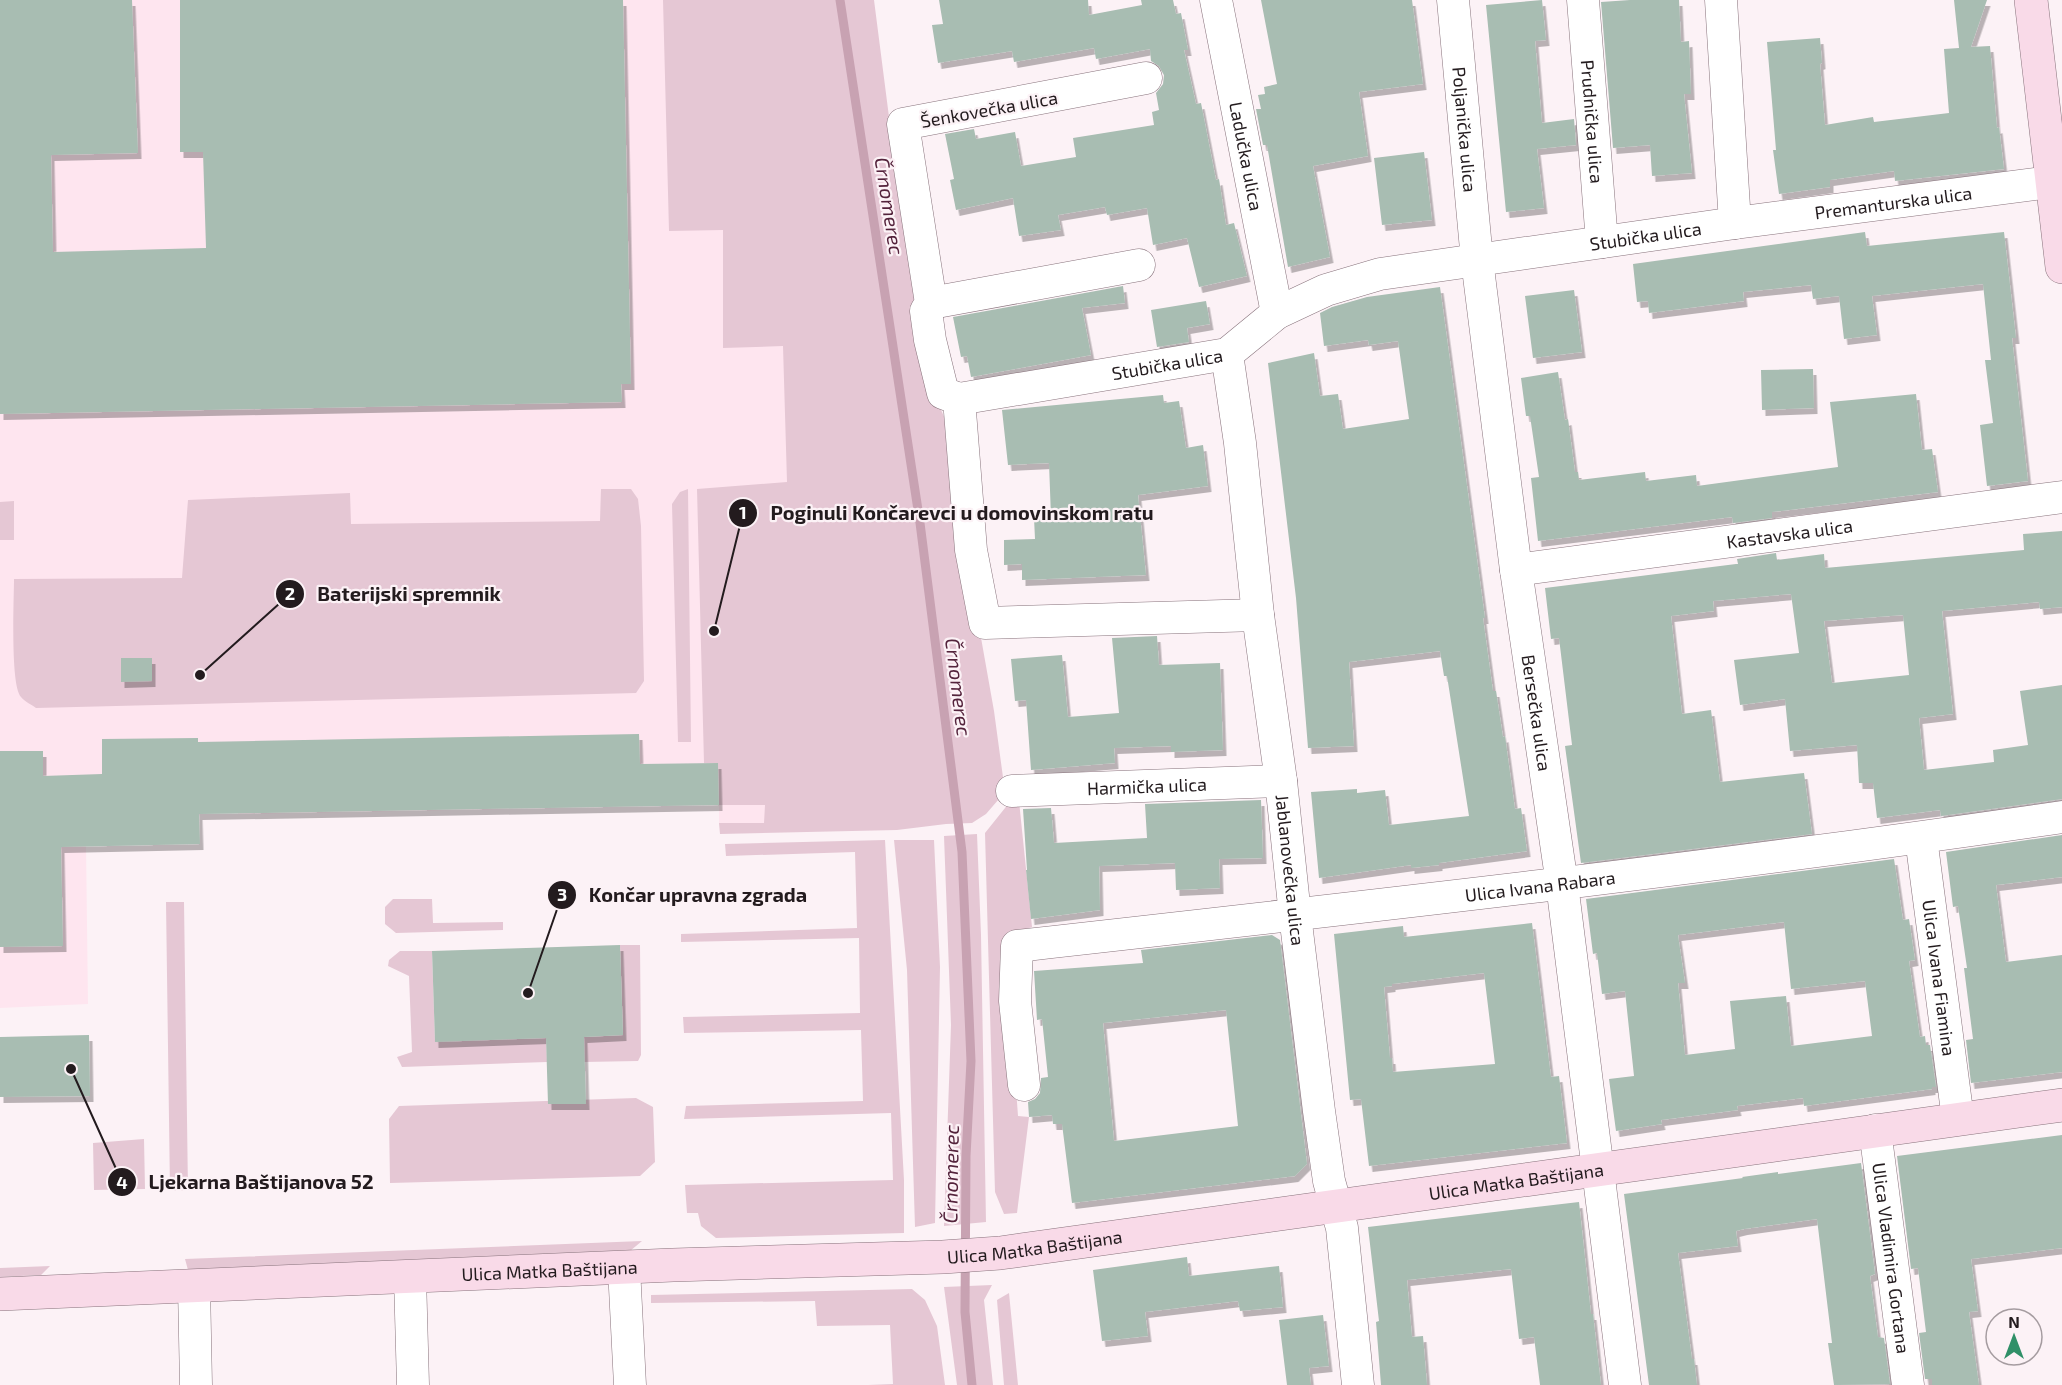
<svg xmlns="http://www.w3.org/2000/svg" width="2062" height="1385" font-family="'Exo 2',sans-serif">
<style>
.built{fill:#fee5ef}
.green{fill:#e5c7d4}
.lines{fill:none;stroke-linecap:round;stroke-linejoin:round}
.stream{stroke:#c8a2b2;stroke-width:9}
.building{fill:#a8bdb2;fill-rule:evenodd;filter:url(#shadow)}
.street-casing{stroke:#88737c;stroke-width:33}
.secondary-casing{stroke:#88737c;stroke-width:34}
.street{stroke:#fff;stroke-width:32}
.secondary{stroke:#f9dae8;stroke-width:33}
.labels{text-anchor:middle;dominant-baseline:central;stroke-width:4.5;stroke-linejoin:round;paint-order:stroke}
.street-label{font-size:18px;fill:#231b1e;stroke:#fcf2f6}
.water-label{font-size:20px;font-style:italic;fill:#54233c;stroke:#fcf2f6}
.leader{fill:none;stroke:#231b1e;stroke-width:2}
.callout-dot{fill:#231b1e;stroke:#fcf2f6;stroke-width:2}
.mark-label{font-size:18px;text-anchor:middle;font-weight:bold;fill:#fff}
.callout-label{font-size:20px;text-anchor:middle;font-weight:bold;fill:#231b1e;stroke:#fcf2f6;stroke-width:4.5;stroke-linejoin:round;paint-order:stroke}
</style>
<defs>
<filter id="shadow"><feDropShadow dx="3.5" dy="6" stdDeviation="0" flood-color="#0004"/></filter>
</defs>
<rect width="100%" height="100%" fill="#fcf2f6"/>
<!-- built -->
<path class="built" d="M0,0H794L817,147L765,823H719V805L238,814V804H199L200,844L86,845L88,1004L0,1008Z"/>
<!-- green -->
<path class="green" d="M663,0H874L889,117L932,388L947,424L961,525L994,711L1005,792L986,814L972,823L946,824L897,830L720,834L719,823H764L765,805H719L718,763H704L697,489L787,482L783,346L723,348V230L669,231Z
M601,489H631L638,499L641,526L644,681L636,693L36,708C32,705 24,701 21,697C10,685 14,599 14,579L182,578L188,500L350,493L351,524L600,521Z
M688,489L691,742H678L672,504L680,492Z
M14,501V540H0V502Z
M1019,801L1032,927L1005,937L1018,1116L1029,1117L1017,1213L1004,1214L995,1192L985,833L1009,803Z
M977,834L981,935L986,1222L944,1226L951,1025L944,836Z
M885,840L904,1180V1233L716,1238L701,1226L698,1213H687L685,1185L893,1180L891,1113L684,1119L686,1106L863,1101L861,1030L684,1033L683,1017L860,1013L859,938L681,942V934L857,928L855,852L726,856L725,844Z
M894,840H934L940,967L935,1223L915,1227L907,970Z
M393,899H432L433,923L503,922V930L396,933L385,924V907Z
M166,902H184L188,1191H170Z
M620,945H640L641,1055L638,1061L584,1062V1037L623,1035Z
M400,951H432L435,1041L546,1038L547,1062L402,1067L397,1057L412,1052L409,976L388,966L389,960Z
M636,1098L653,1107L655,1162L640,1176L390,1183L389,1119L399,1106Z
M144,1139L145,1189L94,1190L93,1143Z
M642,1241L630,1251L188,1270L185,1259Z
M50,1266L41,1275L0,1277V1268Z
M992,1285L984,1300L993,1385H957L944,1287Z
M912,1289L925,1300L937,1326L945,1385H868L893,1384L890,1325L817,1326L815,1301L651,1303V1295Z
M1009,1293L1018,1385H1004L997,1300Z"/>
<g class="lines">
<!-- stream -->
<path class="stream" d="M840,0L920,523L962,852L971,1061L966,1156L965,1312L972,1385"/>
</g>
<!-- building -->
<path class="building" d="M0,0H132L138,153L51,155L53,252L206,248L203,152H180V0H623L631,384H621L622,402L0,414Z
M939,0H1088L1089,15L1142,5L1141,0H1173L1176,14L1181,13L1188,50H1184L1196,104L1201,103L1216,180L1219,179L1226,225L1234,223L1247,276L1199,287L1187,238L1153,245L1147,208L1107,215L1105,207L1058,215L1061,230L1019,236L1013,198L956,210L950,180L954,179L945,134L974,129L976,139L1015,132L1021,166L1076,157L1073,138L1154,125L1152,112L1159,110L1156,93L1163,84L1164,75L1159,66L1151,61L1150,49L1096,59L1094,48L1014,62L1012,51L938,63L932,25L943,24Z
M1261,0H1412L1423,84L1359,92L1368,156L1313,166L1330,257L1288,267L1267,145H1263L1256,109H1261L1258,95L1265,94L1264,87L1277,84Z
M1542,0L1546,40L1535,41L1542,123L1574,119L1576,145L1537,149L1544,208L1506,212L1486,5Z
M1630,0H1679L1681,42L1689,41L1691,94H1684L1692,173L1652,176L1650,145L1613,148L1601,2Z
M1954,0H1987L1971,47L1990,46L1997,128L1999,127L2004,169L1895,181L1894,171L1830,180V187L1779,194L1773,150H1776L1767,42L1820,38L1822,63L1820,64L1825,125L1873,117L1874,122L1949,113L1944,49L1959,48Z
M1424,152L1432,220L1382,225L1374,158Z
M1865,232L1867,246L2004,232L2016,338H2012L2028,481L1987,486L1980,425L1993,423L1985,360H1991L1983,284L1872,296L1877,335L1844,339L1839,296L1813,299L1811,285L1743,292L1744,301L1649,313L1648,301L1637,302L1633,264Z
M1123,286L1125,303L1082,308L1091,355L971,377L967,356L961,357L953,317Z
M1440,287L1485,618H1483L1493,691H1496L1503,737L1505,736L1515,809L1521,808L1527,851L1439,863V865L1411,868V865L1319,878L1311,792L1357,789V793L1385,790L1389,825L1469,816L1447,676H1444L1440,651L1349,662L1354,746L1308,748L1296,598L1268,363L1314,353L1320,396L1338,394L1343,429L1409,419L1398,341L1369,345L1368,340L1324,346L1320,313L1332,307L1367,297Z
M1574,290L1582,352L1533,358L1525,296Z
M1206,301L1210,324L1187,328L1189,342L1157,347L1151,310Z
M1813,369L1814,408L1762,410L1761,370Z
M1558,372L1565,420L1568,419L1575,472H1578L1579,480L1645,472L1646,481L1696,475L1697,486L1838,467L1830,402L1916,394L1922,450L1932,449L1938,492L1772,512V518L1733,523L1732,517L1538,541L1531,478L1539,477L1530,416H1526L1521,378Z
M1163,395L1164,403L1179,401L1186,448L1203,445L1208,486L1138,495L1146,575L1022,580V564L1004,565V540L1035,539L1034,518L1051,517L1049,463L1008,465L1002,410Z
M2062,531V607L2040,609L2039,602L1942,611L1953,714L1919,718L1924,770L1994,762L1993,750L2028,745L2020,691L2062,685V799L1941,816L1940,810L1877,818L1873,783H1859L1857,745L1790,751L1785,699L1740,705L1734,660L1799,653L1791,594L1713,601L1714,611L1671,616L1682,714L1711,710L1720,782L1804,773L1812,834L1581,863L1565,746L1572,745L1559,638L1551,639L1545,588L1736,564H1738L1737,559L1776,553L1777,560L1824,554L1825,568L2024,550L2023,534ZM1903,615L1909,675L1832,683L1824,621Z
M1157,636L1159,665L1220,663L1223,750L1171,752V746L1114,748L1115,763L1031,770L1026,700L1015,701L1011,659L1062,655L1068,717L1119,713L1112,638Z
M121,658H152V681L121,682Z
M639,734L640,764L718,763L719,805L199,814L200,844L61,847L63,946L0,947V751H43V776L102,774V739L198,738V742Z
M1261,800L1263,858L1219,859L1220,888L1176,890L1175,863L1099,866L1100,910L1031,919L1026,870H1027L1023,809L1051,808L1054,843L1147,838L1145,804Z
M2062,835V877L1996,885L2006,962L2062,955V1072L1971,1083L1966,1040L1973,1039L1964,968H1967L1958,906L1953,907L1946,852Z
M1894,859L1903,920L1909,919L1915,960L1909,961L1920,1037L1925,1036L1926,1045H1930L1936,1087H1932V1089L1804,1106L1803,1098L1737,1106L1738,1110L1661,1120L1662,1124L1616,1131L1609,1079L1634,1076L1625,991L1602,994L1597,953L1593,954L1586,899ZM1784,922L1791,989L1865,981L1872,1036L1791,1046L1786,996L1730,1001L1735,1049L1685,1055L1678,983H1685L1678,935Z
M1532,923L1551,1077L1559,1076L1567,1143L1369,1166L1361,1099L1350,1100L1334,934L1403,926L1404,937ZM1484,973L1495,1064L1393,1072L1392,1058H1390L1384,987L1392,986V984Z
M1272,935L1280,940L1307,1164L1295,1176L1072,1203L1062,1124H1053L1052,1115L1029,1117L1028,1102L1035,1099L1040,1093L1041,1078L1048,1077L1042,1019L1037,1020L1034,971L1143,963L1141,950ZM1226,1010L1238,1126L1114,1141L1103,1023Z
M620,945L623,1035L584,1037L586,1104H548L546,1038L435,1042L432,951Z
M89,1035L90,1096L0,1097V1037Z
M2062,1135V1248L1971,1259L1978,1311L1969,1312L1979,1385H1932V1379H1925L1919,1333L1926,1332L1918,1268L1911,1269L1897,1156Z
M1861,1163L1875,1274L1870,1276L1878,1337L1884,1338L1890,1384L1834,1385L1828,1343H1832L1817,1219L1744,1229L1736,1231L1738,1246L1678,1253L1692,1359H1694L1697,1385H1649L1624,1194L1743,1178L1742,1177L1778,1172V1174Z
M1579,1202L1591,1314H1593L1601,1385H1540L1534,1337L1519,1339L1511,1269L1407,1280L1412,1337L1423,1336L1427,1385H1381L1376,1322L1379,1321L1368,1227Z
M1187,1257L1189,1276L1279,1266L1283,1307L1240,1311L1238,1301L1145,1312L1148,1336L1102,1341L1093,1270Z
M1323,1315L1329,1366L1309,1368L1311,1385H1287L1279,1320Z"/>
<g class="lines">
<defs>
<g id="street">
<path id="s1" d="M1216,0L1277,313"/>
<path id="s2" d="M1453,0L1477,260L1516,570L1562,884L1625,1385"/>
<path id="s3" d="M1583,0L1602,242"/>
<path d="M1721,0L1735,223"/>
<path id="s4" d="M1146,78L903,124L931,303L926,311L930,340L943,393L959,399L1227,354L1277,313L1326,290L1380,274L1735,223L2051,182"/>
<path d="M931,303L1139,265"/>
<path id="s5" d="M1227,354L1240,443L1258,615L1281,781L1295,915L1319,1111L1329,1181L1342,1228L1358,1385"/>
<path d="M959,399L971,550L985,623L1258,615"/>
<path id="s6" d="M1516,570L2062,497"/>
<path id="s7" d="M1012,791L1281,781"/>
<path id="s8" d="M1921,838L1958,1119"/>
<path id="s9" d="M1024,1085L1015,1001L1017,946C1366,907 1715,868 2062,817"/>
<path id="s10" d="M1875,1130L1908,1385"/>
<path d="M624,1268L630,1385"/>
<path d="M410,1277L413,1385"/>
<path d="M194,1286L196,1385"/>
</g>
<g id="secondary">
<path d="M2031,0L2062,267"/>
<path id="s11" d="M0,1294L673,1265L943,1257L1000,1253L2062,1105"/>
</g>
</defs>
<!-- street casing -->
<use href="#street" class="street-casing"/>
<!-- secondary casing -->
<use href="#secondary" class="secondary-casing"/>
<!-- street -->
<use href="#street" class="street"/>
<!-- secondary -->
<use href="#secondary" class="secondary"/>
</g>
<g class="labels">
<!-- street labels -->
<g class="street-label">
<text transform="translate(989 109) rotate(-10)">Šenkovečka ulica</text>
<text stroke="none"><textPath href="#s3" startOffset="122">Prudnička ulica</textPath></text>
<text stroke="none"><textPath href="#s2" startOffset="130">Poljanička ulica</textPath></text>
<text stroke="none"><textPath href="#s1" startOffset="159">Ladučka ulica</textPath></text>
<text stroke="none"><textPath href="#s4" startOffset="1504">Premanturska ulica</textPath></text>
<text stroke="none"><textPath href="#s4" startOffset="1254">Stubička ulica</textPath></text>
<text stroke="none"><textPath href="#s4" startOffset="750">Stubička ulica</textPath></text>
<text stroke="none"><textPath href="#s6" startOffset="276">Kastavska ulica</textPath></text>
<text stroke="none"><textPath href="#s2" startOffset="718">Bersečka ulica</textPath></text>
<text stroke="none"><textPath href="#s7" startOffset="135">Harmička ulica</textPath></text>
<text stroke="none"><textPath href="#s5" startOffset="520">Jablanovečka ulica</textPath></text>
<text stroke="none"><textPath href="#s9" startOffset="666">Ulica Ivana Rabara</textPath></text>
<text stroke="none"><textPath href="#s8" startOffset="141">Ulica Ivana Fiamina</textPath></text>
<text stroke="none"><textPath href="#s11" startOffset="1522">Ulica Matka Baštijana</textPath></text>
<text stroke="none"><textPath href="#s11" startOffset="1036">Ulica Matka Baštijana</textPath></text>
<text stroke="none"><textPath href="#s10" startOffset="129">Ulica Vladimira Gortana</textPath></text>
<text stroke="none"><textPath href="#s11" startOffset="550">Ulica Matka Baštijana</textPath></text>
</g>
<!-- water labels -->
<g class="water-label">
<text transform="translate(890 206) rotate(81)">Črnomerec</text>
<text transform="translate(959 687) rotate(83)">Črnomerec</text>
<text transform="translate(950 1174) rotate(-89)">Črnomerec</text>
</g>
</g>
<!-- callouts -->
<path class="leader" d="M714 631L743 513M200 675L290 594M528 993L562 895M71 1069L122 1182"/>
<g class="callout-dot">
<circle cx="714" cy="631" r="6"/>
<circle cx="200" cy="675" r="6"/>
<circle cx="528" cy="993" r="6"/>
<circle cx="71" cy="1069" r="6"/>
<circle cx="743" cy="513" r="15"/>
<circle cx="290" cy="594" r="15"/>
<circle cx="562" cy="895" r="15"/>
<circle cx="122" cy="1182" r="15"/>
</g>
<g class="mark-label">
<text x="743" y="519">1</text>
<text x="290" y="600">2</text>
<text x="562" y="901">3</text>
<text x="122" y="1189">4</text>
</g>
<g class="callout-label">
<text x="962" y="520">Poginuli Končarevci u domovinskom ratu</text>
<text x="409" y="601">Baterijski spremnik</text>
<text x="698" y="902">Končar upravna zgrada</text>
<text x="261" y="1189">Ljekarna Baštijanova 52</text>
</g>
<!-- north arrow -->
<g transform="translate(2014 1337)"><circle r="28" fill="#fcf2f6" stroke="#a59ca0" stroke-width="1.5"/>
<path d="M0-4.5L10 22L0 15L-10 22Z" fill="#309068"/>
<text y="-9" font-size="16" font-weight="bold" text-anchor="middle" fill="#231b1e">N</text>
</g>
</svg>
